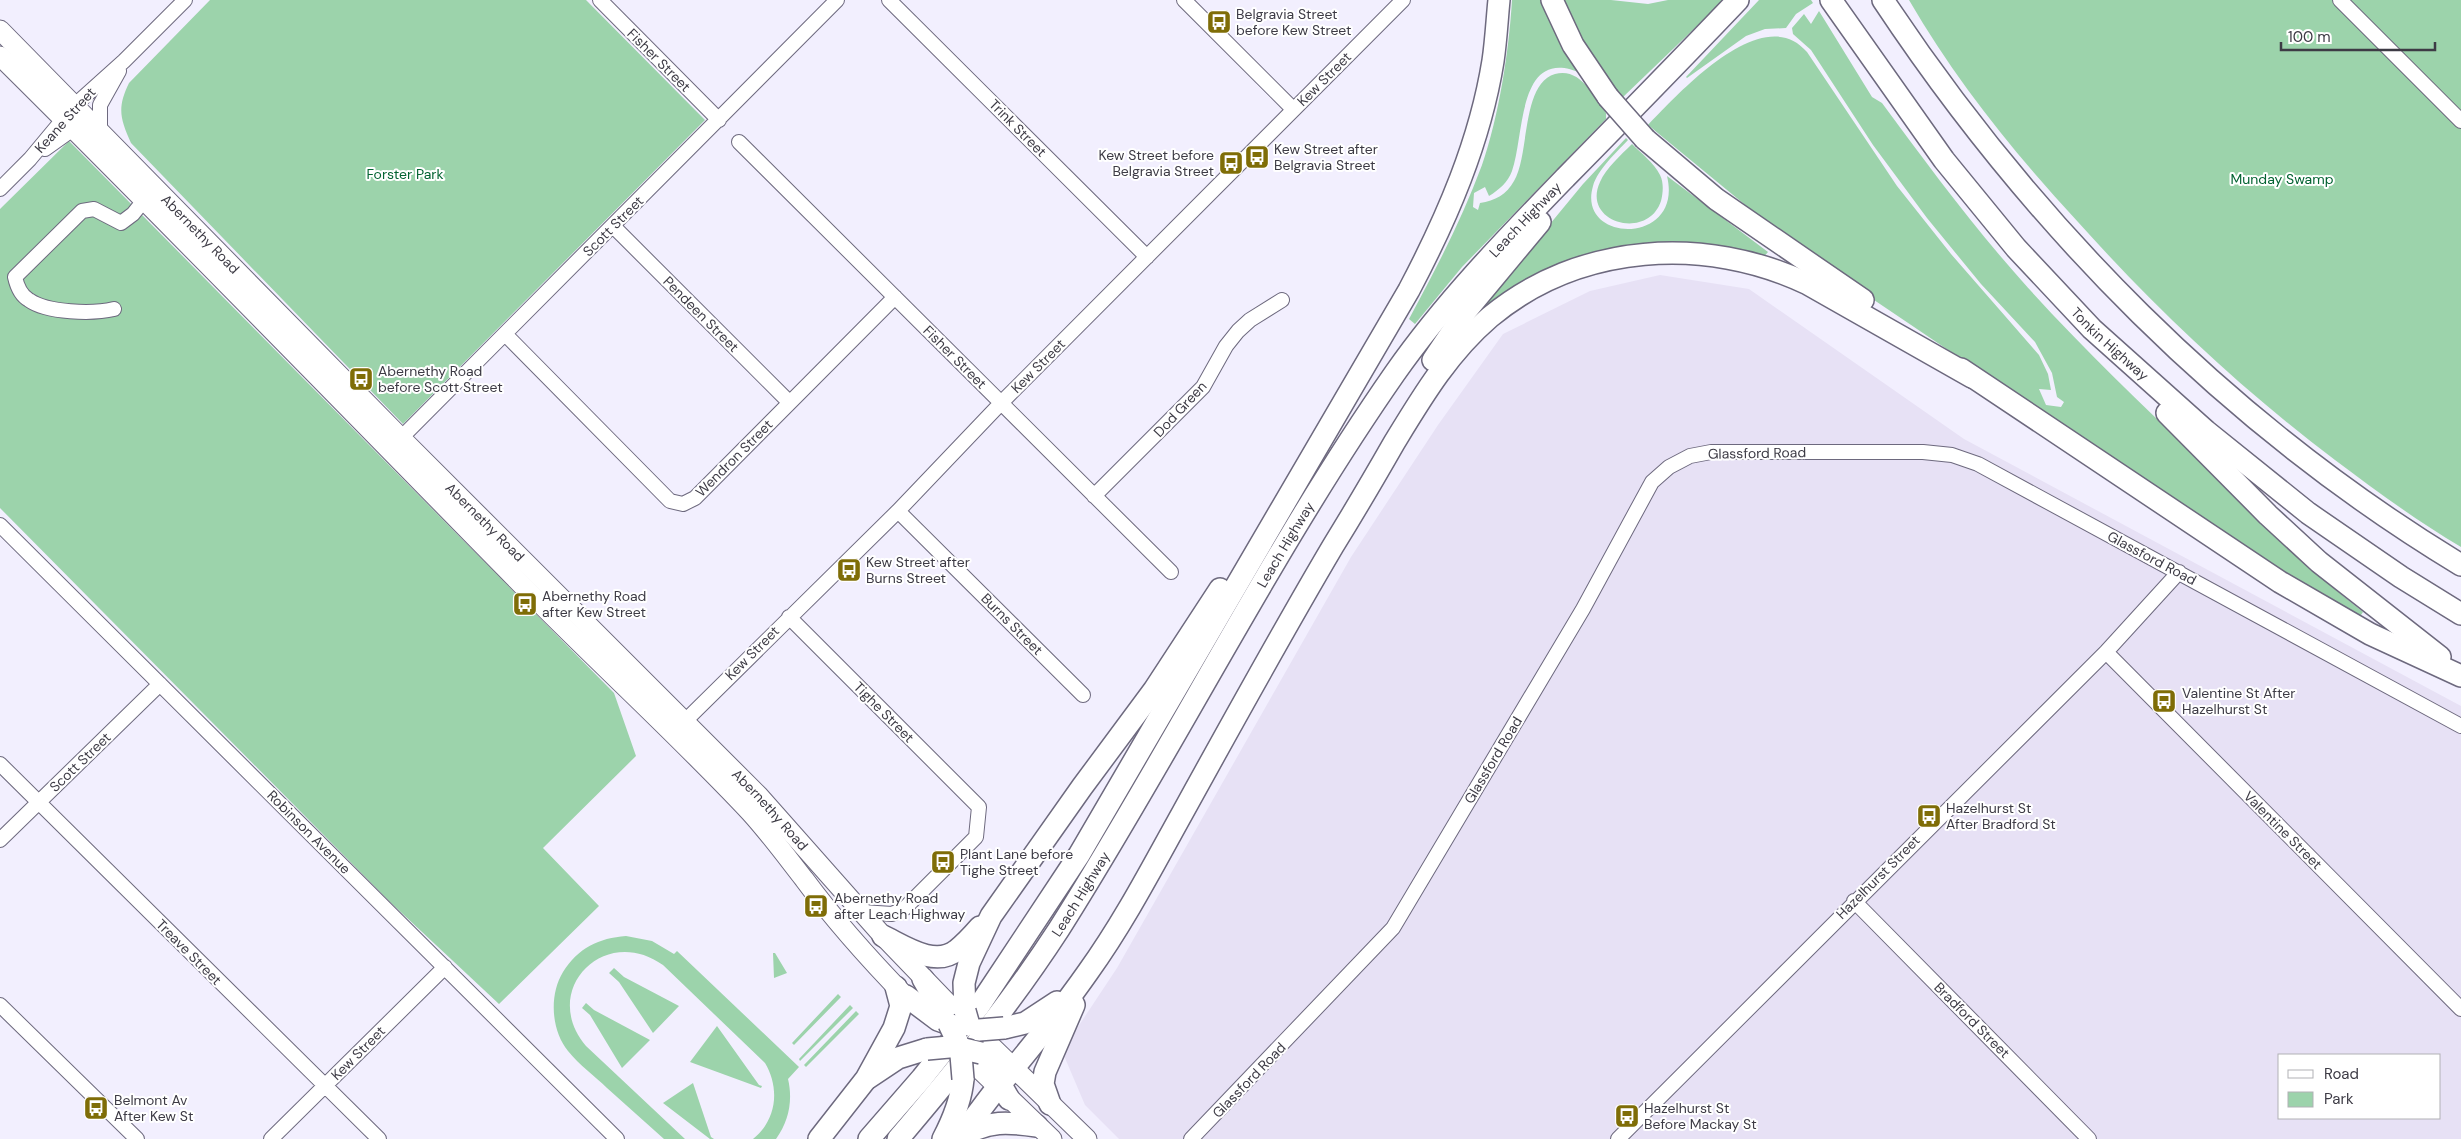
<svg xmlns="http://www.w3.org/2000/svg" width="2461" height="1139" font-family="'DM Sans',sans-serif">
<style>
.industrial{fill:#e7e1f5;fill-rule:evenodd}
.green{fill:#9cd3ab}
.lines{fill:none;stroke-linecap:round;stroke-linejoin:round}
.minor-casing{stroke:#6d697e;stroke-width:16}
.major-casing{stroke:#6d697e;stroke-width:21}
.highway-casing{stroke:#6d697e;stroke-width:24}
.minor{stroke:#fff;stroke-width:14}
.major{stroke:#fff;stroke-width:19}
.highway{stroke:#fff;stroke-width:21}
.highway-bridge-casing{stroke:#6d697e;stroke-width:24;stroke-linecap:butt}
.highway-bridge{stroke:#fff;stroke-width:21}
.labels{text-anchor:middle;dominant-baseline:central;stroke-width:4;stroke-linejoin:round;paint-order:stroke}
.poi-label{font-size:14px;fill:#3d3b45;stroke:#fff;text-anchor:start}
.street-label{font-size:14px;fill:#3d3b45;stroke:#fff}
.park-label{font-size:14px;fill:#036332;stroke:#fff}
</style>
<rect width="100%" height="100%" fill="#f2effe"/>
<!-- industrial -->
<path class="industrial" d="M1660,275L1749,289L1964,439L2461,706V1139H1119L1085,1105L1062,1051L1117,968L1351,557L1438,425L1503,334L1590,291ZM2280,1055H2440V1118H2280Z"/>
<!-- green -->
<path class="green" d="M210,0H586L705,120L403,424L131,143C120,118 117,108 129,83Z
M1512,0H1548L1583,74C1517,43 1525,134 1512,171C1508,182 1499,190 1489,196L1485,187L1474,193L1473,207L1478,210L1480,203C1495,201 1507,194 1514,181C1530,154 1521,84 1555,74C1580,67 1594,96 1606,113V119L1462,267L1415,324L1409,319C1436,269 1462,219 1482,165C1499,116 1509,51 1512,0Z
M1564,0H1611L1648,4L1668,0H1724L1622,98C1599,68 1576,36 1564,0Z
M1759,0H1811L1813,3L1796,14L1786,28L1765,29L1746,36L1687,78L1686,77Z
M1909,0H2461V547C2417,521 2375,490 2335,460C2241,389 2156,309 2078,222C2015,154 1956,81 1909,0Z
M1819,11L1872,97L1882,103C1927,164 1972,225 2022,281C2077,343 2138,400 2197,458C2251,512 2303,565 2363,612L2359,618L2265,564L1877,302L1772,227L1648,125C1679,93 1763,0 1807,52L1897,186L1951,254L2039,355L2048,374L2051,390L2039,389L2046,405L2061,407L2064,402L2057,397L2052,373L2035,342L1981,284L1927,218L1873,145L1811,50L1793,34L1792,28L1804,14L1811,24Z
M1626,138L1628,140C1616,153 1598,169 1593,186C1576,244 1684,246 1667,176L1768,252L1762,259L1635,250L1480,319L1475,315L1583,184Z
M69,141L614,693L636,756L543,848L599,906L499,1004L390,902L0,508V209Z
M1632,144C1641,153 1654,163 1660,175C1664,183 1663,193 1661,201C1648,241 1581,223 1600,182C1606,168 1621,155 1632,144Z
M626,936L652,941L674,954L677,951L799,1067L788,1079C793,1100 789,1121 776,1139H753C777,1120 780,1088 765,1063L663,965C604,923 539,991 586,1046L685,1139H664C645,1122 626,1105 607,1088C595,1076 579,1065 568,1051C551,1030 549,995 563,972C578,948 599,938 626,936Z
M773,953H775L787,973L774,978Z
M614,968L624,977L679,1006L653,1033L619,982L609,973Z
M838,994L841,997L794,1045L792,1043Z
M586,1003L594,1010L650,1040L622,1068L590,1015L582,1008Z
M850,1005L853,1008L800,1061L799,1059Z
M856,1011L859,1014L806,1067L804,1065Z
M717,1026L759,1085L762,1086L761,1088L690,1062Z
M693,1083L711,1137L714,1139H710L663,1103Z"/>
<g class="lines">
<defs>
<path id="minor" d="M600,0L719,120
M889,0L1147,257
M1184,0L1293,109
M2340,0L2461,121
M100,129V105L119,71
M739,142L1171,572
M45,149L73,129L79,122
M0,189L30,159L75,105L124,61L185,0
M613,226L789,402
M114,309C93,314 47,313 29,300C20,295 17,286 15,277L82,211L94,209L121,223L133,214L145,199
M505,334L670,501L683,504L695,498L895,297
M394,445L837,0
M1094,496L1203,387L1226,346L1238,331L1250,320L1282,300
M898,511L1083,695
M0,525L617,1139
M789,617L979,807L976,837L905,908L892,914L862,912
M2106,652L2461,1009
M679,727L898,511L1002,402L1403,0
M0,764L379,1139
M0,840L160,684
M1854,901L2089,1139
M0,1005L137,1139
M271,1139L445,967
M1191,1139L1393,928L1583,609L1652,482L1669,467L1690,456L1711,452H1923L1952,455L1978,464L2461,726
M1618,1139L2106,652L2179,572"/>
<g id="major">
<path id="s1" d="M0,30L401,438L759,796L883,936L964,1020"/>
<path d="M0,56C175,229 345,405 517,580C594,659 675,732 750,812C770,834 786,856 804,879C835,921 871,961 907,998"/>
<path d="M987,1042L1087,1139"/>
<path d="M974,1064L1052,1139"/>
</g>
<g id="highway">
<path d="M1552,0L1573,45L1608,97"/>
<path id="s2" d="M1831,0L1944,160L2016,248L2092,329L2206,431L2308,513L2401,577L2461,614"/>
<path d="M1883,0C2033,226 2228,424 2461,565"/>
<path d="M1645,139L1716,199L1863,300"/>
<path d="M1433,360L1466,311L1540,222"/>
<path d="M1961,369L2280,582L2370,634L2461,676"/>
<path d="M2167,413L2268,515L2319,562L2440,657"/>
<path d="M883,936C904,946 935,968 957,950C966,943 973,935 980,927"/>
<path d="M923,979L949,1024"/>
<path d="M906,996L938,1020L952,1025"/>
<path d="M965,1011L964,983L969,963L991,916L1082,787L1154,690L1220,589"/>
<path d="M1004,1028L1025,1023L1057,1002"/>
<path d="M977,1044L1009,1099"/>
<path d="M868,1078L898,1058L927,1049"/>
<path d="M1050,1104L1043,1084L1045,1072L1074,1005"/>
<path d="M963,1136C988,1120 1009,1122 1037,1126"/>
<path d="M819,1139L866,1079L894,1028L901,1006L896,987"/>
<path d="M869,1139L922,1078L979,1006L1079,855L1409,290C1447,218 1480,142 1493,61C1496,41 1497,20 1499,0"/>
<path id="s3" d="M898,1139C955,1072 1011,1003 1059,929C1175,746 1271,551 1395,373C1444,303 1504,241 1564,179C1622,120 1681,60 1738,0"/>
<path d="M943,1139C953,1120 961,1100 963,1079"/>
<path d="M957,1139C972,1122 984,1104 998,1087C1029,1050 1060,1012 1088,972C1124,922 1153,866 1183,812C1232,723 1281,634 1333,546C1354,512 1374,478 1394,443C1422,397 1448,353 1490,317C1579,243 1706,235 1808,284L1972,377"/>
</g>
</defs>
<!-- minor casing -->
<use href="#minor" class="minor-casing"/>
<!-- major casing -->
<use href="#major" class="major-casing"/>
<!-- highway casing -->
<use href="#highway" class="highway-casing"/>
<!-- minor -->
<use href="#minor" class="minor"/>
<!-- major -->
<use href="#major" class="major"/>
<!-- highway -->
<use href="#highway" class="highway"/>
<defs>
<path id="highway-bridge" d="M1608,97L1645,139
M965,1011L969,1025
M949,1024L957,1041
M979,1030L1004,1028
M927,1049L949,1047
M964,1049L981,1053
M961,1055L963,1079"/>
</defs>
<!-- highway-bridge casing -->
<use href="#highway-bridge" class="highway-bridge-casing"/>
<!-- highway-bridge -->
<use href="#highway-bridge" class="highway-bridge"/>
</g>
<!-- icons -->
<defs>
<symbol id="bus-square" viewBox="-11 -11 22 22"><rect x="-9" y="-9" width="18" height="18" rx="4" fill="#7f6d07" stroke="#fff"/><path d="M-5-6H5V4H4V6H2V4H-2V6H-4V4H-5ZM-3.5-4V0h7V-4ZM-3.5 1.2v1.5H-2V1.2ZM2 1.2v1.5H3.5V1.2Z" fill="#fff"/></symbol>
</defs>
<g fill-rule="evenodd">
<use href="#bus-square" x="1205" y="8" width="28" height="28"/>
<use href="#bus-square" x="1243" y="143" width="28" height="28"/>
<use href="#bus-square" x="1217" y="149" width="28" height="28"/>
<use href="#bus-square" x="347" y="365" width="28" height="28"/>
<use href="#bus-square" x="835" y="556" width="28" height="28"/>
<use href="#bus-square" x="511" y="590" width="28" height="28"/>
<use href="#bus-square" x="2150" y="687" width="28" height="28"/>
<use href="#bus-square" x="1915" y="802" width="28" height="28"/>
<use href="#bus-square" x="929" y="848" width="28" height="28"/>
<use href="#bus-square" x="802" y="892" width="28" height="28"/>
<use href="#bus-square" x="82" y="1094" width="28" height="28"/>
<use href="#bus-square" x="1613" y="1102" width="28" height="28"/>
</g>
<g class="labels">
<!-- poi labels -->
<g class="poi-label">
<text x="1236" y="14">Belgravia Street<tspan x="1236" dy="16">before Kew Street</tspan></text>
<text x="1274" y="149">Kew Street after<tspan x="1274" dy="16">Belgravia Street</tspan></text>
<text x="1214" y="155" text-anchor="end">Kew Street before<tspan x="1214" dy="16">Belgravia Street</tspan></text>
<text x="378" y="371">Abernethy Road<tspan x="378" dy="16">before Scott Street</tspan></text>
<text x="866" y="562">Kew Street after<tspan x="866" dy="16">Burns Street</tspan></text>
<text x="542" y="596">Abernethy Road<tspan x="542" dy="16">after Kew Street</tspan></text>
<text x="2182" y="693">Valentine St After<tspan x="2182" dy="16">Hazelhurst St</tspan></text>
<text x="1946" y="808">Hazelhurst St<tspan x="1946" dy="16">After Bradford St</tspan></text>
<text x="960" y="854">Plant Lane before<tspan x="960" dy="16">Tighe Street</tspan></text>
<text x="834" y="898">Abernethy Road<tspan x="834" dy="16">after Leach Highway</tspan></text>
<text x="114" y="1100">Belmont Av<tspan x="114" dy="16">After Kew St</tspan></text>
<text x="1644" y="1108">Hazelhurst St<tspan x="1644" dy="16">Before Mackay St</tspan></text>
</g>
<!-- street labels -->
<g class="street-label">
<text transform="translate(659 60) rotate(45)">Fisher Street</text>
<text transform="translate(1324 79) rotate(-45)">Kew Street</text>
<text transform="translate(65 120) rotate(-48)">Keane Street</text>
<text transform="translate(1018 128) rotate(45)">Trink Street</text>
<text stroke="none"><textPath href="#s3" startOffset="1116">Leach Highway</textPath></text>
<text transform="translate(613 226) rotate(-45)">Scott Street</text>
<text stroke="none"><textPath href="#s1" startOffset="286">Abernethy Road</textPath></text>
<text transform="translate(701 314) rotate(45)">Pendeen Street</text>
<text stroke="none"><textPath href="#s2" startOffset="444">Tonkin Highway</textPath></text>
<text transform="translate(955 357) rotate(45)">Fisher Street</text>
<text transform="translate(1038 366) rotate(-45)">Kew Street</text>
<text transform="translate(1180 409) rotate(-47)">Dod Green</text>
<text transform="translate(1757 453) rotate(-1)">Glassford Road</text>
<text transform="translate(734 458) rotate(-45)">Wendron Street</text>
<text stroke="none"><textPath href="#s1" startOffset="691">Abernethy Road</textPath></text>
<text stroke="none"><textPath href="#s3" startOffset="711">Leach Highway</textPath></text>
<text transform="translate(2152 558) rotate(28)">Glassford Road</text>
<text transform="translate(1012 624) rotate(45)">Burns Street</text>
<text transform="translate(752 653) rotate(-45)">Kew Street</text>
<text transform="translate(884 712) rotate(45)">Tighe Street</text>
<text transform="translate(1493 760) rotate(-59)">Glassford Road</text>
<text transform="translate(80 762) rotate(-44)">Scott Street</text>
<text stroke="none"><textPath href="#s1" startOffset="1096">Abernethy Road</textPath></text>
<text transform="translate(2283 830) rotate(45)">Valentine Street</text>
<text transform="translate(309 832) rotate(45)">Robinson Avenue</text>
<text transform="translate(1878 877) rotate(-45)">Hazelhurst Street</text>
<text stroke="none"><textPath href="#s3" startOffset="306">Leach Highway</textPath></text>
<text transform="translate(189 952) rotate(45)">Treave Street</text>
<text transform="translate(1972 1020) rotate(45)">Bradford Street</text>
<text transform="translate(358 1053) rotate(-45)">Kew Street</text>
<text transform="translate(1249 1080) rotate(-46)">Glassford Road</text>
</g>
<!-- park labels -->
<g class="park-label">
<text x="405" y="174">Forster Park</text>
<text x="2282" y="179">Munday Swamp</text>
</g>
</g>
<!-- legend -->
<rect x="2278" y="1054" width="162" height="65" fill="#ffffff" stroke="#b1b1b5"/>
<rect x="2288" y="1070" width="25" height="8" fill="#ffffff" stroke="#b1b1b5"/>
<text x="2324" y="1079" font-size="15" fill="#3d3b45">Road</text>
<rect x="2288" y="1092" width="25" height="15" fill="#9cd3ab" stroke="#b1b1b5"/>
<text x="2324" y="1104" font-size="15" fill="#3d3b45">Park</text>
<!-- scale -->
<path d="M2281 42v8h154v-8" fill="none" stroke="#3d3b45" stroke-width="2.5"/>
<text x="2288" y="42" font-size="15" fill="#3d3b45" stroke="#ffffff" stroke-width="4" paint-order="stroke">100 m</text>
</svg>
